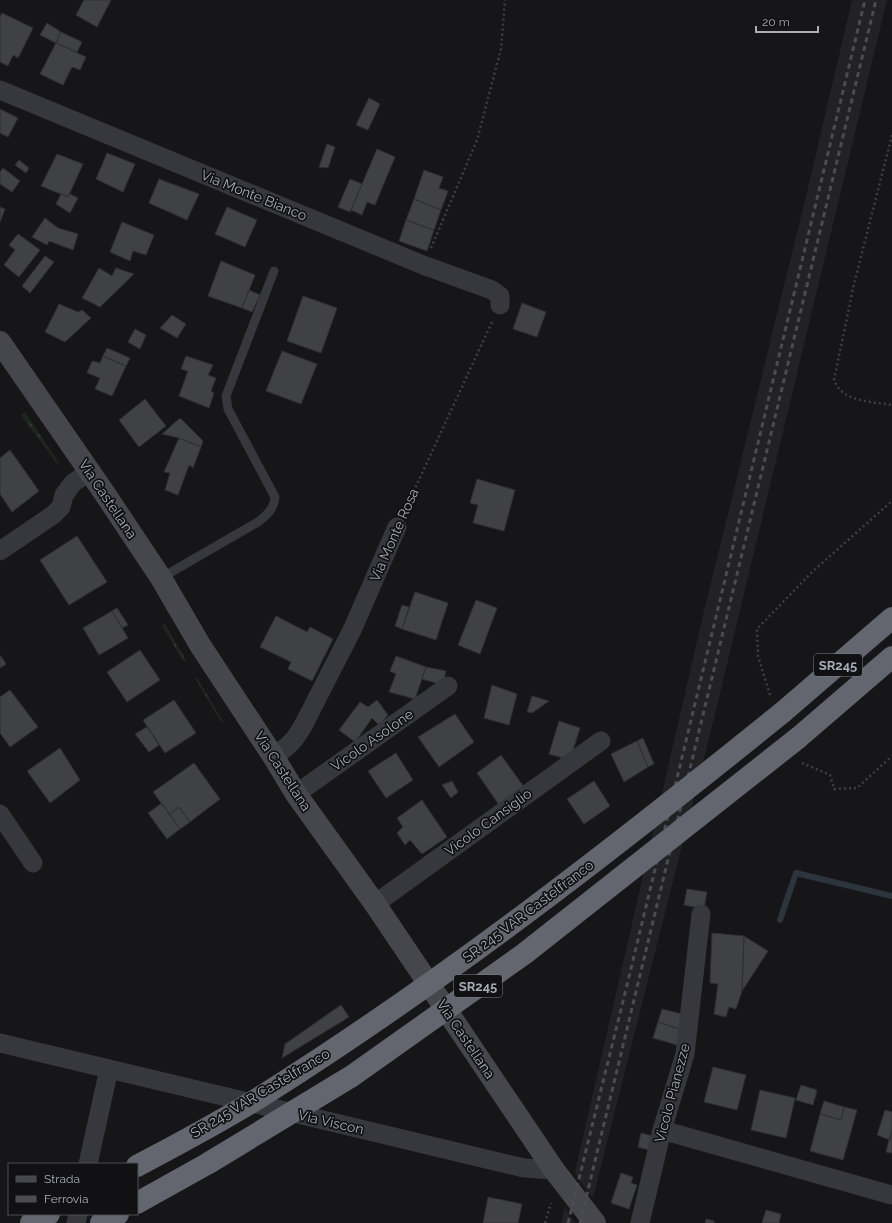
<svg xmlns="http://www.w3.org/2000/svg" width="892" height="1223" font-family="Raleway,sans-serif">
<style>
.built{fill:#222225}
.grass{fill:url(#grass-tufts)}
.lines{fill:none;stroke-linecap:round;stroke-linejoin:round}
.stream{stroke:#2c353c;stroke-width:6}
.building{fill:#404145;stroke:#303034}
.path{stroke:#3d3f44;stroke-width:2.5;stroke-dasharray:2 3;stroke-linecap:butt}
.lane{stroke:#37383d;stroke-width:9}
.street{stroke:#37383d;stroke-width:19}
.secondary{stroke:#45474d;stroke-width:22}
.highway{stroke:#63666e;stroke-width:22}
.rail{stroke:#4a4c52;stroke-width:3;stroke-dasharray:5 4;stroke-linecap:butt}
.highway-bridge{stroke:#63666e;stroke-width:22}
.labels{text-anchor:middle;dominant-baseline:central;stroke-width:3.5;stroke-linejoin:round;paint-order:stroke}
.shield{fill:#111113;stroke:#7b7e86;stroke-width:1}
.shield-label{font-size:13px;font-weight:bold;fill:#a8adb8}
.street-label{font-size:14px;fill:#a8adb8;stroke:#111113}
</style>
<defs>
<pattern id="grass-tufts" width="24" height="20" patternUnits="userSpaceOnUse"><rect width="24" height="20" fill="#1e261f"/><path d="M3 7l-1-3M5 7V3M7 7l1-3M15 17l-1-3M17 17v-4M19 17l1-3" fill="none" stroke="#3c433d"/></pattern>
</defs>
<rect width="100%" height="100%" fill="#161618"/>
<!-- built -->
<path class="built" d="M852,0H887L710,735L593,1198L578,1179L575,1171L704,611L806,196Z
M565,1207L569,1215L575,1223H561Z"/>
<!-- grass -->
<path class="grass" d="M25,412L59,463L58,465L21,415Z
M165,624L186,660V661H183L162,625Z
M195,678H196L198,679L224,723L221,722Z"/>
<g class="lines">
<!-- stream -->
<path class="stream" d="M780,920L796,873L892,896"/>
</g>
<!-- building -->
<path class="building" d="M84,0H111L97,27L76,15Z
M2,13L33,28L18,58L13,55L8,66L0,62V17Z
M47,23L61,32L56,43L40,35Z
M61,32L82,42L77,52L56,43Z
M56,43L86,57L80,70L72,67L63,85L40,74Z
M369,98L380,104L368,130L356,125Z
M0,109L18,118L8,137L0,133Z
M327,144L335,147L328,168L319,167Z
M377,149L395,157L375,205L367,202L362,215L351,210Z
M107,153L135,164L123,192L96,179Z
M57,154L83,164L68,197L41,186Z
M19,160L29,168L26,173L15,165Z
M3,168L20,181L12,192L0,184V172Z
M424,170L443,177L439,188L448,191L441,210L414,199Z
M159,179L199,194L187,220L149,203Z
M350,179L362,184L350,212L338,207Z
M61,194L68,197L70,194L78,198L70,213L56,204Z
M414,199L441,210L434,230L406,220Z
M0,207L5,209L0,222Z
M227,207L257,220L245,247L215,234Z
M45,218L58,228L78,234L73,250L49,241L47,245L32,237Z
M406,220L434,230L427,251L399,241Z
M122,222L154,235L146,255L133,251L130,261L110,252Z
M18,234L40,250L19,277L4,265L15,250L9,245Z
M45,256L54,262L30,293L22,286Z
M221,261L255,275L242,308L208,296Z
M99,268L112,276L116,268L134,274L100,307L82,298Z
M249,290L260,295L252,312L242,308Z
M303,296L337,308L321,353L287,341Z
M522,303L546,312L537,337L513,329Z
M59,304L78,312L82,310L91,318L65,342L45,332Z
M172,315L186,324L177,338L160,328Z
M135,329L146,335L140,349L128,342Z
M107,348L130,358L126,366L103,356Z
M282,351L317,364L301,404L266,391Z
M103,356L126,366L112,396L95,389L100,378L87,373L92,361L100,363Z
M186,356L213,365L208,375L216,378L211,391L214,393L209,408L179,396L188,371L181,369Z
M145,399L166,426L139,447L119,420Z
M180,418L203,441L201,447L179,438L162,434Z
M179,438L201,447L193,468L189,465L178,495L165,490L170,473L164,472Z
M10,450L39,491L12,512L0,494V458Z
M477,479L515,490L504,531L473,523L478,505L470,503Z
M77,536L107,582L69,605L40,560Z
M415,592L448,603L436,640L402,629Z
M476,600L497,608L480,654L458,645Z
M402,605L409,607L402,629L395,626Z
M117,608L128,625L122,628L112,611Z
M112,611L128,638L99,655L83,628Z
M276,616L307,632L310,627L333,639L312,681L288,669L291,662L260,647Z
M140,650L160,680L127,702L107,672Z
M0,655L6,664L0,668Z
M396,656L426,667L415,699L389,692L396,674L390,671Z
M426,667L446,671L443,685L422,679Z
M492,685L517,694L509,725L484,718Z
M10,690L38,727L10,747L0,733V697Z
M532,696L549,701L532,713L527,712Z
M174,700L196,733L165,753L143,720Z
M377,700L388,715L379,725L372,718L355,742L339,730L360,702L368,707Z
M455,714L474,742L439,767L418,737Z
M559,721L580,728L570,760L549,754Z
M147,727L159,745L149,752L135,734Z
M643,738L654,764L648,767L637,741Z
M637,741L648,767L624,782L611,754Z
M60,748L80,780L50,803L27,771Z
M396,753L413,780L386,798L368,771Z
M501,755L524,787L499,805L477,773Z
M194,763L220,799L190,822L179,807L169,814L153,792Z
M452,781L458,792L451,798L442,785Z
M594,781L610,806L584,824L567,799Z
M422,800L447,837L422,854L410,840L405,845L397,833L403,827L397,818Z
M162,803L180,829L167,839L148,813Z
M179,807L190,822L180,829L169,814Z
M687,889L707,892L704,909L684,905Z
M712,933L744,936L742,991L736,1009L729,1007L726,1017L714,1014L718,984L710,983Z
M744,936L768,951L742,991Z
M341,1005L349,1017L282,1058L285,1044Z
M662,1009L686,1015L682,1030L658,1022Z
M658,1022L682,1030L677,1045L653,1038Z
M713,1067L746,1075L737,1110L704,1102Z
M801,1085L817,1090L813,1105L796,1100Z
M760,1090L795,1098L786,1138L751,1130Z
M824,1101L844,1107L841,1120L820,1114Z
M844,1107L857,1110L843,1160L810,1151L820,1114L841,1120Z
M885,1110L892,1112V1128L890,1140L877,1135Z
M892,1128V1153L886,1152Z
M641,1133L653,1136L649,1150L638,1147Z
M621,1173L633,1177L631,1183L637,1185L629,1209L611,1203Z
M488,1197L522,1204L518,1223H483Z
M766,1210L781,1214L779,1223H762Z
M706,1219L714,1221V1223H705Z"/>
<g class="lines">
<!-- path -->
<path class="path" d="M892,135L854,284L834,380C836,384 838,388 841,391C854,402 875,402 892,405
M431,248L477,140L501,49L505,0
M405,510L492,322
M770,695L758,656L757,629L811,573L892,501
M802,763L830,775L834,789L857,788L892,756
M545,1223L551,1203"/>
<!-- lane -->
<path class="lane" d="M161,578L258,522C267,515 274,509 275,497L228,409L226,396L274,271"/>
<!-- street -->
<path class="street" d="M0,90L423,265L492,290L500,296V305
M0,551L53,515L61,507L64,495L73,483L90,471
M273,756C289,747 295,740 304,724L353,628L397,527
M296,794L448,686
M0,814L33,863
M375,904L601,741
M0,1043L524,1168L554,1170
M662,1130L892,1195
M88,1164L109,1069
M76,1223L78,1214
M640,1223L662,1130L685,1054L701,914"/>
<!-- secondary -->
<path class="secondary" d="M0,342L103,491L161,578L200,645L273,756L296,794L375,904L554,1170L595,1223"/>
<!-- highway -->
<path class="highway" d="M783,712L892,618
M798,738L892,657
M31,1223L49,1214
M101,1223L118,1214"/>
<!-- rail -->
<path class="rail" d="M568,1223L628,981L865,0
M580,1223L876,0"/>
<!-- highway-bridge -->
<path class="highway-bridge" d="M137,1166C180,1143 224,1120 265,1094C447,979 616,847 783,712
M137,1203L207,1164L352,1076L524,954L798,738"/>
</g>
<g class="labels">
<!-- shield labels -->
<g class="shield">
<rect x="814" y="654" width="48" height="22" rx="3"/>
<rect x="454" y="975" width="48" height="22" rx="3"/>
</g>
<g class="shield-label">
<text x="838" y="665">SR245</text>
<text x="478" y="986">SR245</text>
</g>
<!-- street labels -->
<g class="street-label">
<text transform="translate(254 195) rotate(22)">Via Monte Bianco</text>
<text transform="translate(108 499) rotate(56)">Via Castellana</text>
<text transform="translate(394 535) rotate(-66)">Via Monte Rosa</text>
<text transform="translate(372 740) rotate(-35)">Vicolo Asolone</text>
<text transform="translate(283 771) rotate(57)">Via Castellana</text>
<text transform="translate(488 822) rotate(-36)">Vicolo Cansiglio</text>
<text transform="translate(528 911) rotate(-37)">SR 245 VAR Castelfranco</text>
<text transform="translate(466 1039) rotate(56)">Via Castellana</text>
<text transform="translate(260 1093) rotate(-31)">SR 245 VAR Castelfranco</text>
<text transform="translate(672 1093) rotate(-75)">Vicolo Pianezze</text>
<text transform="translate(331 1122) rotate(13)">Via Viscon</text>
</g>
</g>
<!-- legend -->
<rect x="8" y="1163" width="130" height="52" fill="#111113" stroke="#4d4f55"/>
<rect x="16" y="1176" width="20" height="6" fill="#45474d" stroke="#4d4f55"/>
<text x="44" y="1183" font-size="12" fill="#a8adb8">Strada</text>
<rect x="16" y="1196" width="20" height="6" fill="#4a4c52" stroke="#4d4f55"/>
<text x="44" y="1203" font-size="12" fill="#a8adb8">Ferrovia</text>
<!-- scale -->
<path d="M756 26v6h62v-6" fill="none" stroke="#a8adb8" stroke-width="2"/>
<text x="762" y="26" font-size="12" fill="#a8adb8" stroke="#111113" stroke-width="3" paint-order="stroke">20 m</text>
</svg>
